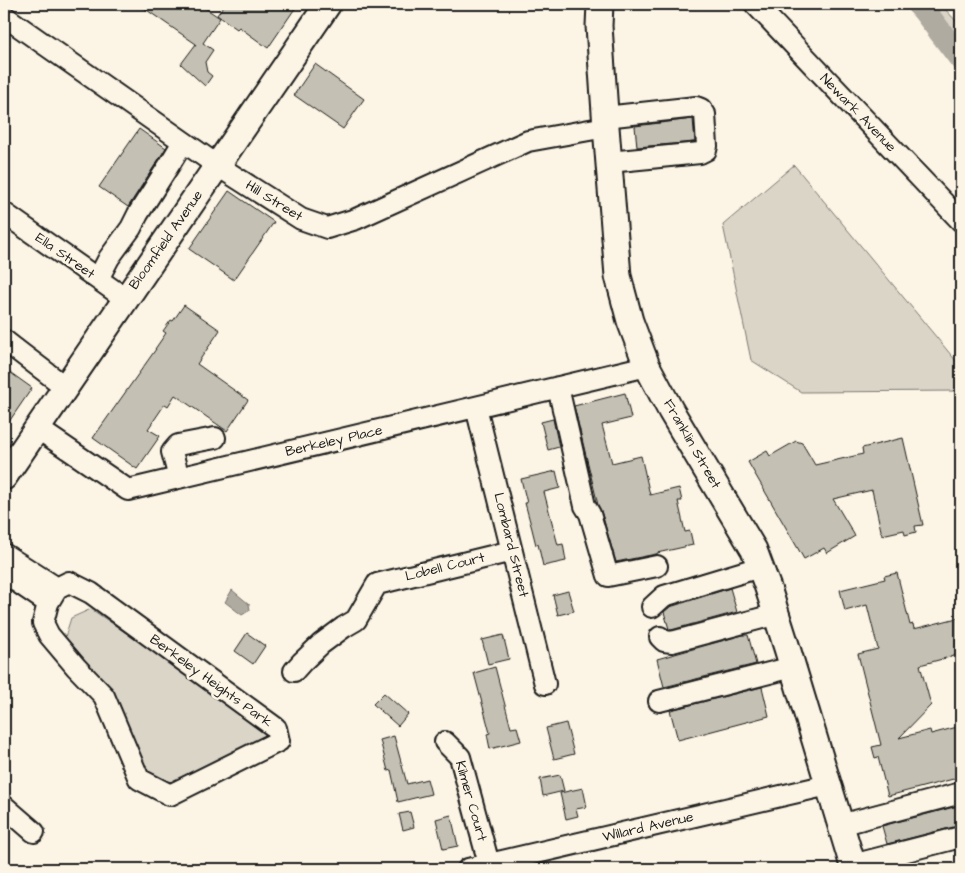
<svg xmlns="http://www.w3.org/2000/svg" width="965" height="873" font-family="'Architects Daughter',sans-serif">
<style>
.green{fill:#dbd5c8;stroke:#7c7872}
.water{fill:#b0aba1;stroke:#75726c}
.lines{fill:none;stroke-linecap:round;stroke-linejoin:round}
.river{stroke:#b0aba1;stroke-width:24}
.building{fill:#c4c0b3;stroke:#1c1c1c}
.minor-casing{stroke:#1c1c1c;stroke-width:24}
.major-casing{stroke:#1c1c1c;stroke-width:29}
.minor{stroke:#fcf5e5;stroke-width:20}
.major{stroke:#fcf5e5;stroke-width:25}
.labels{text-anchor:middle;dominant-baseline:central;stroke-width:5;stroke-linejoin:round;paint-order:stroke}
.street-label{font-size:14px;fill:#1c1c1c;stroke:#fcf5e5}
</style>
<rect width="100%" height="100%" fill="#fcf5e5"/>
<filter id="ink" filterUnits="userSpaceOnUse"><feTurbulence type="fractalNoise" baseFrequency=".02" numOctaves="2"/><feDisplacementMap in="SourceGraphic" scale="10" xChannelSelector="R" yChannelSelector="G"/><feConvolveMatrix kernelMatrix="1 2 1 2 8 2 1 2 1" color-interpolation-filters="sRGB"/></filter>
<g filter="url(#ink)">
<!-- green -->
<path class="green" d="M902,4H940L961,26V64Z
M794,165L961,367V391L801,392L751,360L723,225Z
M91,609L274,734L188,782H159L138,760L123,716L95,671L65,637L71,618Z"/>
<!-- water -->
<path class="water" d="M232,590L249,604L250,610L242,615L225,602Z"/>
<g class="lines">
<!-- river -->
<path class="river" d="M919,4L961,59"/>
</g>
<!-- building -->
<path class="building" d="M138,4H199L220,18L203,43L213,50L205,62L207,72L212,76L205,86L181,64L196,44Z
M225,4H298L268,48L239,27L237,29L217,15Z
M315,64L364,99L343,129L294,95Z
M693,119L695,142L637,147L635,126Z
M139,129L166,148L128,207L99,187Z
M229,191L274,222L234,280L189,249Z
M184,305L220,330L197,364L248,400L227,431L175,395L168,406L165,404L148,429L160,436L137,469L93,438L156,349H155L166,333L163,331L171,320L173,321Z
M4,368L32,388L4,429Z
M625,393L631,418L602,425L612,463L641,456L650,495L679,488L682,501H678L685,532L690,531L693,545L657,553V554H656L616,562L601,511L598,505L574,406Z
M553,419L559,447L548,450L541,422Z
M903,438L923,525L915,526L916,532L905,535L904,530L882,535L872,490L833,499L855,536L827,553L824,548L804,559L748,462L767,451L770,456L796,441L802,443L815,465L863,454L862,448Z
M556,471L560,488L544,492L558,545L563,544L566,561L543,566L538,544L536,545L532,529L525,503H527L521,479Z
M897,573L910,625L913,624L914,629L961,617V654L920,665L931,705L899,738L930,730L931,734L961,726V777L888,796L878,757L875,758L872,747L881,745L858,654L878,649L867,605L845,611L840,590L885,579L884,576Z
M730,588L737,612L671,630L669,629L664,612L670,607Z
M568,591L574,611L558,615L553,595Z
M247,633L265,646L253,664L235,651Z
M503,635L509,659L488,664L482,640Z
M743,635H748L756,664L664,687L657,659Z
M495,667L511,728L517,727L521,741L490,749L487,734L490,733L474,673Z
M762,687L769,716L678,740L670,710Z
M384,693L408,714L398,726L373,704Z
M566,723L574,754L554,759L546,728Z
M394,736L407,784L427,779L431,794L398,802L391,770L388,771L380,740Z
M560,775L564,791L543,796L540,779Z
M583,788L587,807L576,809L578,816L566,819L560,793Z
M958,806L961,817V825L887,844L882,826Z
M410,812L414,827L403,830L399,814Z
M451,815L458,846L443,849L436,819Z"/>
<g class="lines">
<defs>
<path id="minor" d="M755,4L961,221
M4,16L218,166L301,219L327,228L356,219L528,141L606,127
M605,117L696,107L701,109L705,114L707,146L706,150L700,153L609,162
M4,213L126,299
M98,279L109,258L131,228L138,214L171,162L183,142
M4,340C24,356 45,371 65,387
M558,387L585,506L590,514L608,576L657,566
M476,407L545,684
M37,428L128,490L647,366
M179,478L172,452L178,445L215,438
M4,554L57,588
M4,573L48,603
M69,582L91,593L276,728L279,741L170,795L139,779L104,696L76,667L49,635L43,623L48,603L57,588Z
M652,607L664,596L760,567
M660,637L664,641L672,642L777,614
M294,671L302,662L321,644L344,627L356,620L377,584L512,551
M659,701L793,667
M445,742L460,757L489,864
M4,806L34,832
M840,825L961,793
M852,865L961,837
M468,869L828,785"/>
<path id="major" d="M600,4L599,26L606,127L618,276L630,321L647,366L671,411L754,550L768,588L787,648L854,869
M4,477L328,4"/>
</defs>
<!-- minor casing -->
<use href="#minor" class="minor-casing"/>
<!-- major casing -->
<use href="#major" class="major-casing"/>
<!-- minor -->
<use href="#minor" class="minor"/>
<!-- major -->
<use href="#major" class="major"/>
</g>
</g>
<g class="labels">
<!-- street labels -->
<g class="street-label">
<text transform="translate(858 113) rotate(46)">Newark Avenue</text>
<text transform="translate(274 201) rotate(32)">Hill Street</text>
<text transform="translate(166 240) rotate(-55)">Bloomfield Avenue</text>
<text transform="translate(65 256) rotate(35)">Ella Street</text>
<text transform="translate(334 441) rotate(-13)">Berkeley Place</text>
<text transform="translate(692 444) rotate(60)">Franklin Street</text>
<text transform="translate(511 545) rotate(76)">Lombard Street</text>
<text transform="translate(445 567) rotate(-14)">Lobell Court</text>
<text transform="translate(211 681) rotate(36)">Berkeley Heights Park</text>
<text transform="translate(471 801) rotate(74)">Kilmer Court</text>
<text transform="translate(648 827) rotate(-13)">Willard Avenue</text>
</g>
</g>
<!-- margin -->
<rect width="965" height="873" fill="none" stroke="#fcf5e5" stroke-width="20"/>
<rect x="10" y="10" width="945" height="853" fill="none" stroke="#1c1c1c" stroke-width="2" filter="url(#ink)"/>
</svg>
